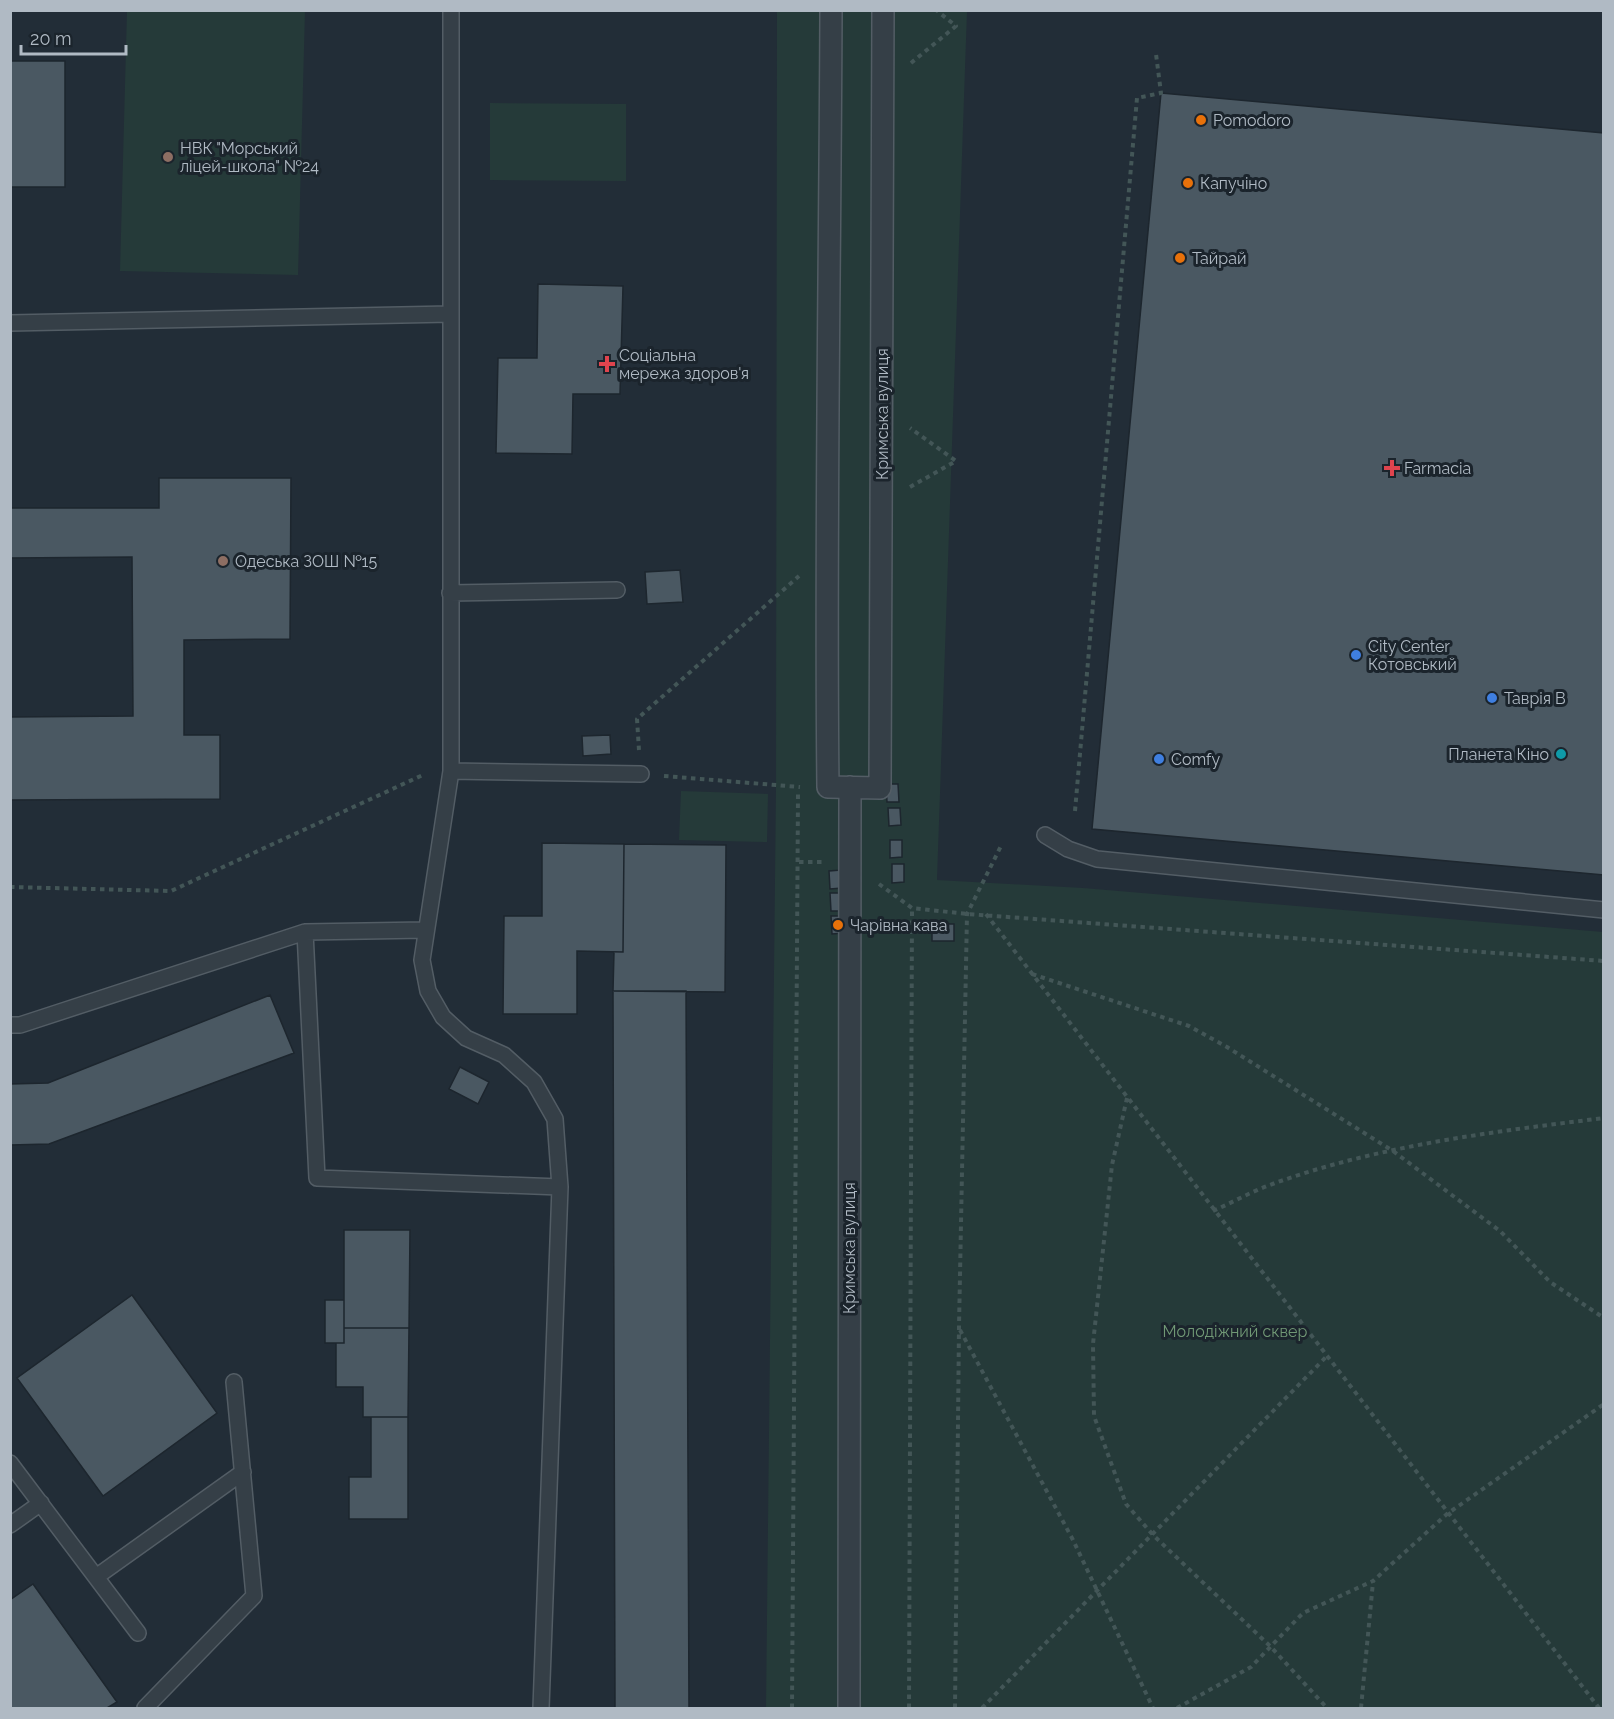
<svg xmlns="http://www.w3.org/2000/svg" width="1614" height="1719" font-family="Raleway,sans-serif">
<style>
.green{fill:#253a39}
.building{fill:#4a5862;stroke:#1d262e;stroke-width:1.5}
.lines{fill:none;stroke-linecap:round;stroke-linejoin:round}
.service-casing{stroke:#535d65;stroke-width:18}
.pedestrian-casing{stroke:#535d65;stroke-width:24}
.path{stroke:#435657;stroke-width:4;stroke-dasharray:4.5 4.5;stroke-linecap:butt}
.service{stroke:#353f47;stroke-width:15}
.pedestrian{stroke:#353f47;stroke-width:21}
.food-dot{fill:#e8710a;stroke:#1b242c;stroke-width:2}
.education-dot{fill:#8d6e63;stroke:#1b242c;stroke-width:2}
.health-dot{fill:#e0444e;stroke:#1b242c;stroke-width:2}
.shop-dot{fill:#3f7fe0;stroke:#1b242c;stroke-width:2}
.culture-dot{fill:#0f9aa8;stroke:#1b242c;stroke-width:2}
.labels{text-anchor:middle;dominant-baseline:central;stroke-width:6;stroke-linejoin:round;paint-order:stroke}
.poi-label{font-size:16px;fill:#b0bac4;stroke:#1b242c;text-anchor:start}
.street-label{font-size:16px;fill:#b0bac4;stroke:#1b242c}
.park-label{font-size:16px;fill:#709875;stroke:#1b242c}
</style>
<rect width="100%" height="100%" fill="#222d37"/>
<!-- green -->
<path class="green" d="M127,11H305L298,275L120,271Z
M777,11H967L937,880L1083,888L1603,932V1708H766L776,787Z
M490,103L626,104V181L490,180Z
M681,791L768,794L767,842L679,840Z"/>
<!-- building -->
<path class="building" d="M10,61H65V187H10Z
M1161,93L1604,133V875L1092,829Z
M538,284L623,286L620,394H573L572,454L496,453L498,358H537Z
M159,478H291L290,639L184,640V735H220V799L10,800V717L133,716L132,557L10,558V508H159Z
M680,570L683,602L647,604L645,572Z
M610,735L611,754L583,756L582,736Z
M886,784H898L899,802H887Z
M888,808H900L901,825L889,826Z
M890,840H902V857L890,858Z
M542,843L624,844L623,952L577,951V1014H503L504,916H542Z
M624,844L726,845L725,992L613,991L614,952H623Z
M892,864H904V882L892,883Z
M841,870L842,888L830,889L829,871Z
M830,893H842L843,911H831Z
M831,916H843L844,933L832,934Z
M932,924H954V941H932Z
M613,991H686L689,1708H615Z
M270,995L294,1053L49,1144L10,1145V1084L48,1083Z
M460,1067L489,1082L478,1104L449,1089Z
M344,1230H410L409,1328H344Z
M132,1295L217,1413L103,1496L17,1378Z
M325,1300H344V1343H325Z
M344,1328H409L408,1417H363V1387H336V1343H344Z
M371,1417H408V1519H349V1477H371Z
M33,1584L117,1702L107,1708H10V1600Z"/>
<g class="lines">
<defs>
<path id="service" d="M451,10V771L422,960L428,991L443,1017L466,1038L504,1055L534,1082L555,1119L560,1187L541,1708
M10,323L450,314
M450,593L617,590
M451,771L641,774
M1045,835L1068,849L1097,859L1604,910
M305,932L317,1178L560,1187
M10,1025H20L305,932L425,930
M10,1463L138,1633
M10,1525L41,1503
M96,1577L243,1472
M145,1708L254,1596L234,1382"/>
<path id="pedestrian" d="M831,10C830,270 825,528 828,787L880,788L883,10
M849,1708L850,787"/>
</defs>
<!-- service casing -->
<use href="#service" class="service-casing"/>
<!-- pedestrian casing -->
<use href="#pedestrian" class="pedestrian-casing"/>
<!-- path -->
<path class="path" d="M911,63L956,26L936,10
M910,487L956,461L910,428
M639,750L637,719L799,576
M664,776L800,787
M1075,811L1137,98L1161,93L1156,54
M799,862H822
M879,884L912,908L967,914L1604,961
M10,887L171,891L425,774
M986,914L1599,1708
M1032,974L1189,1026L1227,1047L1393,1151L1500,1231L1550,1282L1604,1318
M1127,1098L1112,1165L1093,1344L1094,1416L1126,1504L1153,1535L1271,1647L1327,1708
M1213,1211C1231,1203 1249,1193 1267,1186C1374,1146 1491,1132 1604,1118
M960,1330L1073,1540L1153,1708
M792,1708L798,794
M909,1708L912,908
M955,1708L959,1327L967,914L1001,846
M982,1708L1326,1357
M1177,1708L1251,1667L1303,1613L1373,1581L1447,1514L1604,1404
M1361,1708L1373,1582"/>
<!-- service -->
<use href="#service" class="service"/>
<!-- pedestrian -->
<use href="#pedestrian" class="pedestrian"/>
</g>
<!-- markers -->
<g class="food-dot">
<circle cx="1201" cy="120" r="6"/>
<circle cx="1188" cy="183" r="6"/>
<circle cx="1180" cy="258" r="6"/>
<circle cx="838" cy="925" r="6"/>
</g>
<g class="education-dot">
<circle cx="168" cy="157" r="6"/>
<circle cx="223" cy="561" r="6"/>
</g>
<g class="health-dot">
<path d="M604 355h6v6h6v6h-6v6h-6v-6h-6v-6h6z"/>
<path d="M1389 459h6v6h6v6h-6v6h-6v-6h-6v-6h6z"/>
</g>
<g class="shop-dot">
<circle cx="1356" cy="655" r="6"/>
<circle cx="1492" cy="698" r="6"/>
<circle cx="1159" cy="759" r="6"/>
</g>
<circle class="culture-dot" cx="1561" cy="754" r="6"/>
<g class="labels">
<!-- poi labels -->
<g class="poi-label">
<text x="1213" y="120">Pomodoro</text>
<text x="180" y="148">НВК "Морський<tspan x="180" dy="18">ліцей-школа" №24</tspan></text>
<text x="1200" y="183">Капучіно</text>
<text x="1192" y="258">Тайрай</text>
<text x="619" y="355">Соціальна<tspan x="619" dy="18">мережа здоров'я</tspan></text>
<text x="1404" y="468">Farmacia</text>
<text x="235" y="561">Одеська ЗОШ №15</text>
<text x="1368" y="646">City Center<tspan x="1368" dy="18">Котовський</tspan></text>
<text x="1504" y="698">Таврія В</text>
<text x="1549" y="754" text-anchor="end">Планета Кіно</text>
<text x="1171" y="759">Comfy</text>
<text x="850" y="925">Чарівна кава</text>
</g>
<!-- street labels -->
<g class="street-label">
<text transform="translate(882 414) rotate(-90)">Кримська вулиця</text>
<text transform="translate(849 1248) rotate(-90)">Кримська вулиця</text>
</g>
<!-- park labels -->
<g class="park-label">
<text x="1235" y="1331">Молодіжний сквер</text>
</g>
</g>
<!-- border -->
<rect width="1614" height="1719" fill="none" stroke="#b0bac4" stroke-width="24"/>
<!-- scale -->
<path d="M21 45v9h105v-9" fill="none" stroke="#b0bac4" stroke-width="3"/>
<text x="30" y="45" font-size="18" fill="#b0bac4" stroke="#1b242c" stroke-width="4.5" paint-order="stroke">20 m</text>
</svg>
